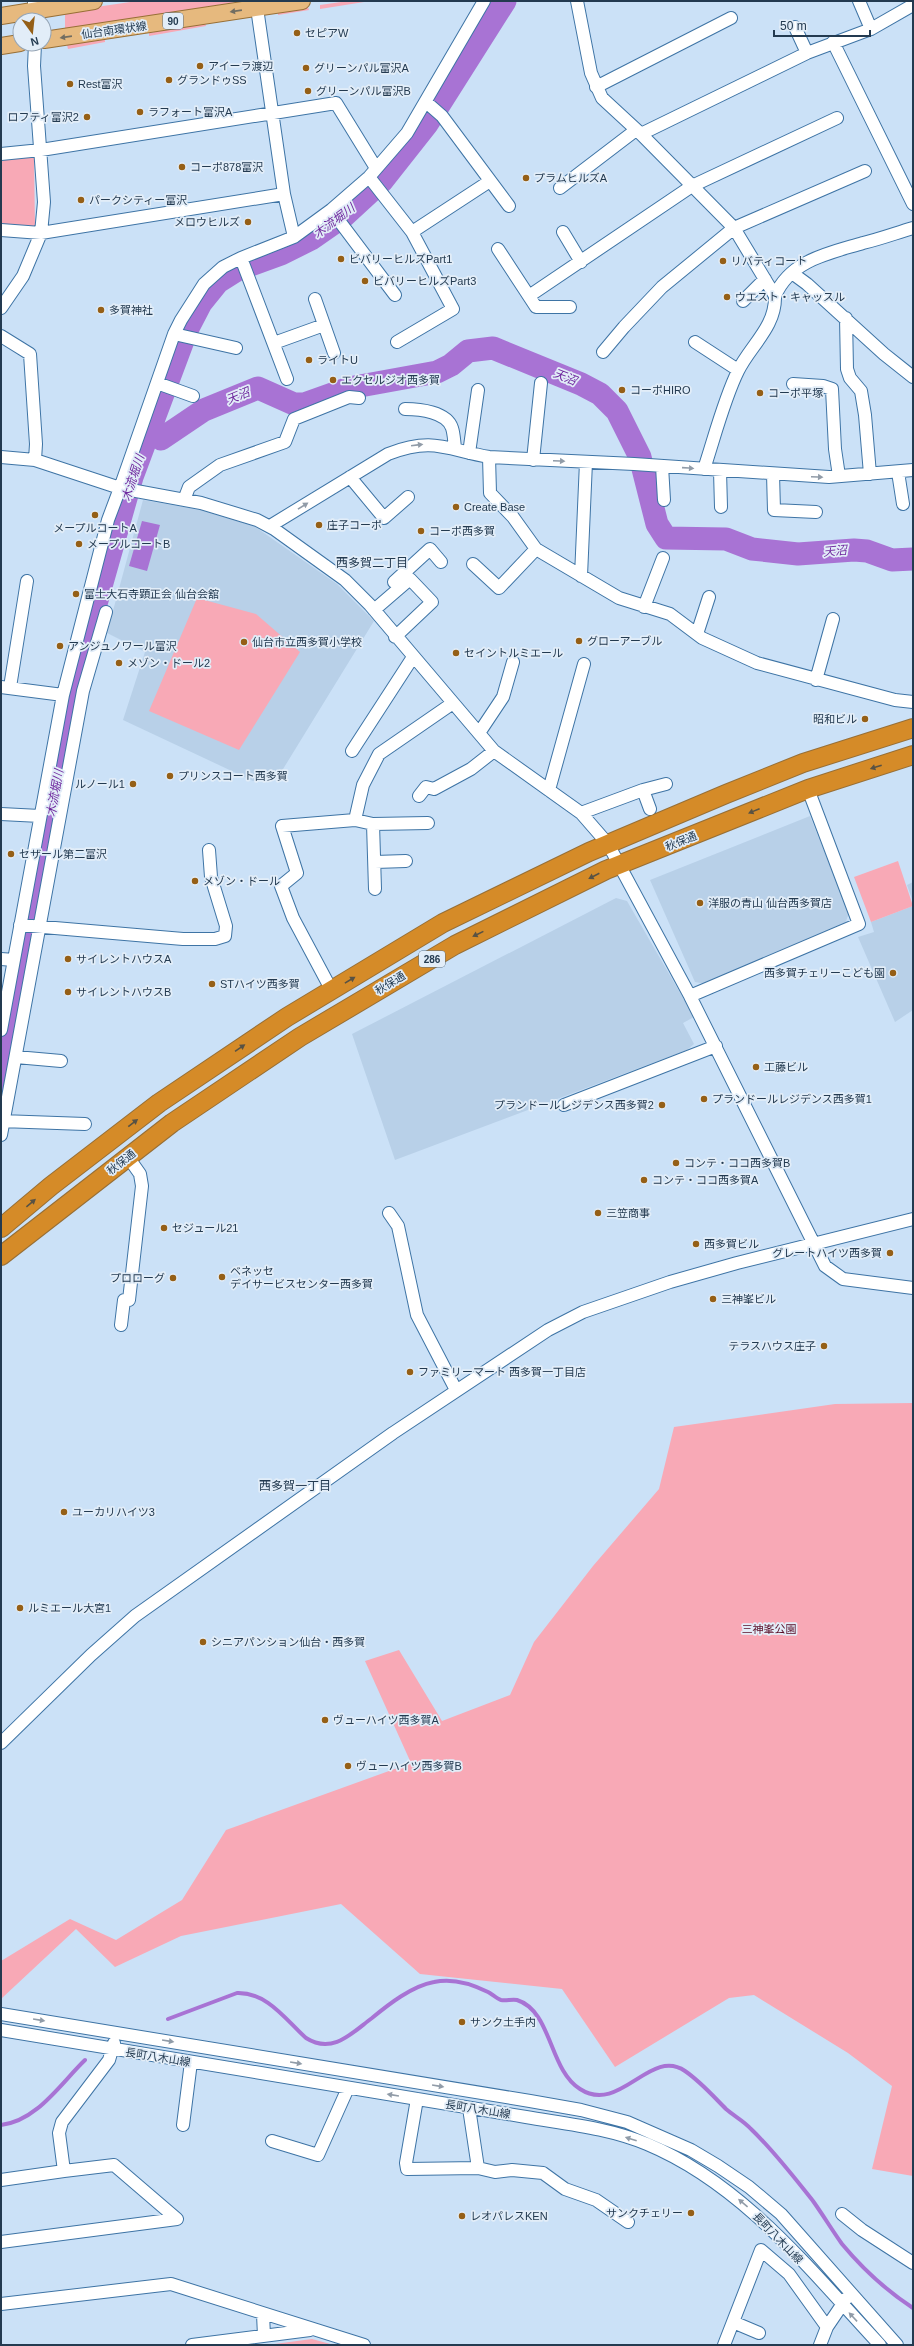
<svg xmlns="http://www.w3.org/2000/svg" width="914" height="2346" font-family="Helvetica,'Noto Sans JP',sans-serif">
<style>
.built{fill:#b8d0e8}
.green{fill:#f8a9b6}
.water{fill:#a873d4}
.lines{fill:none;stroke-linecap:round;stroke-linejoin:round}
.stream{stroke:#a873d4;stroke-width:4}
.river{stroke:#a873d4;stroke-width:23}
.minor-casing{stroke:#3e74a5;stroke-width:14}
.major-casing{stroke:#976f36;stroke-width:18}
.highway-casing{stroke:#976f36;stroke-width:20}
.minor{stroke:#fff;stroke-width:12}
.major{stroke:#e6b97e;stroke-width:16}
.highway{stroke:#d58b28;stroke-width:18}
.oneway{fill:#716d62}
.oneway2{fill:#919ca8}
.oneway3{fill:#585244}
.poi-dot{fill:#955f16;stroke:#e2edf8;stroke-width:1.5}
.labels{text-anchor:middle;dominant-baseline:central;stroke-width:3.5;stroke-linejoin:round;paint-order:stroke}
.shield{fill:#e2edf8;stroke:#5c7082;stroke-width:1}
.shield-label{font-size:10px;font-weight:bold;fill:#233a50}
.street-label{font-size:11px;fill:#233a50;stroke:#e2edf8}
.poi-label{font-size:11px;fill:#233a50;stroke:#e2edf8;text-anchor:start}
.park-label{font-size:11px;fill:#590c25;stroke:#e2edf8}
.water-label{font-size:12px;font-style:italic;fill:#6f299e;stroke:#e2edf8}
.neighbourhood-label{font-size:12px;fill:#233a50;stroke:#e2edf8}
</style>
<rect width="100%" height="100%" fill="#cbe1f7"/>
<!-- built -->
<path class="built" d="M143,500L201,510L254,526L337,584L374,621L280,774L253,781L123,720L145,652L107,633Z
M810,816L849,913L845,924L706,984L695,982L650,880Z
M913,882V902L907,885Z
M616,898L627,901L694,1017L683,1023L694,1044L687,1050L395,1160L352,1034Z
M913,906V1010L895,1022L858,937L874,932L871,922Z"/>
<!-- green -->
<path class="green" d="M137,1H243L65,30V14L69,11Z
M348,1L364,2L320,9V5Z
M308,7L309,10L278,15V11Z
M205,23L206,26L149,36V33Z
M105,38V42L68,49L67,45Z
M34,157L35,228L1,227V160Z
M197,598L256,614L300,652L239,750L149,711Z
M898,861L913,906L871,922L854,877Z
M913,1403V2176L872,2169L892,2086L848,2053L754,1995L729,1998L615,2067L562,1989L420,1974L341,1904L181,1936L115,1967L76,1929L1,1999V1961L70,1919L116,1940L182,1900L226,1830L411,1763L365,1661L399,1650L442,1721L510,1695L534,1642L593,1566L659,1489L674,1427L835,1404Z
M312,2339L334,2345H267Z"/>
<!-- water -->
<path class="water" d="M142,521L160,525L147,571L129,566Z"/>
<g class="lines">
<!-- stream -->
<path class="stream" d="M168,2019L237,1993C267,1992 286,2020 306,2038C333,2055 353,2032 372,2018C389,2004 412,1986 434,1982C452,1978 472,1984 488,1992C492,1994 497,1999 501,2000C506,2001 512,1999 517,2000C552,2011 549,2070 580,2089C620,2115 650,2047 685,2071C701,2082 713,2096 726,2109C734,2116 744,2121 751,2129C774,2151 793,2176 813,2201C823,2215 832,2230 842,2244C862,2268 887,2291 913,2308
M1,2125C37,2121 61,2083 85,2060"/>
<!-- river -->
<path class="river" d="M150,429L161,439L204,410L258,388L294,404H304L349,388L437,372L451,365L468,351L493,348L581,384L600,394L617,411L640,457L657,524L666,538L726,539L752,549L798,554L854,550L867,551L892,560L913,559
M1,1092L70,712L90,625L132,477L187,330L201,303L218,282L237,270L281,254L311,239L344,216L382,181L427,124L505,1"/>
<defs>
<path id="minor" d="M577,1L591,73L602,98L641,134L734,228L775,296C776,327 750,346 738,371C724,399 714,439 704,469
M859,1L871,29
M257,8L284,194L294,237
M34,20V1
M795,27L807,53
M833,42L913,204
M596,87L731,18
M426,102L442,116L509,206
M641,134L807,53L871,29L913,5
M1,154L41,150L336,103L376,168
M369,177L412,232L453,309L397,342
M560,188L636,130
M331,210L395,295
M1,230L41,233L284,194
M412,232L490,181
M563,232L581,262
M498,249L536,307H570
M241,258L287,379
M792,273L807,284L884,354L913,377
M529,296L692,186L837,118
M775,296C790,260 830,253 863,243C880,239 896,233 913,228
M315,299L334,353
M743,301L765,279
M1,308L23,276L41,233L44,202L34,66L35,44
M846,318L847,369L850,378L861,391L865,415L870,474
M174,334L236,348
M1,336L30,354L36,444L35,460
M695,342L738,370
M274,343L324,325
M603,352L624,327L662,287L734,228L865,171
M157,383L193,396
M793,384L823,386L832,389L835,449L839,476
M405,409C420,409 447,412 452,428C454,434 454,441 455,447
M469,453L478,390
M1,457L35,460L120,488L174,334L181,320L204,284L223,267L241,258L294,237L331,210L369,177L407,133L484,1
M489,457L490,493L513,517L536,549L619,598L670,614L702,638L757,663L895,700L913,702
M533,460L541,383
M662,466L664,500
M720,471L721,507
M898,472L903,504
M773,474L774,510L816,512
M350,477L384,518L408,497
M184,500L189,487L220,465L285,442L294,419L349,397L359,398
M270,526L388,454C433,437 445,449 489,457L634,464L829,477L913,470
M473,564L499,588L536,549
M581,576L586,462
M394,582L430,549L441,562
M644,607L663,558
M374,610L410,579L432,602L395,637
M697,634L709,597
M816,680L833,619
M1,687L63,695
M10,687L27,581
M479,733L503,697L513,662
M352,751L413,657
M549,790L584,664
M643,790L666,784
M419,796L426,787L434,789L471,769L494,751
M581,813L643,790L650,809
M1,814L40,816
M355,820L363,785L379,754L453,703
M373,824L375,889
M375,862L406,861
M20,925L183,939H215L225,936L226,926L211,877L209,850
M1,959L14,960
M332,991L293,918L281,886L297,873L282,826L355,820L373,824L428,823
M690,996L859,924L808,789
M1,1030L63,695L108,520L120,488L201,503L257,520L274,529L345,580L370,605L494,751L581,813L608,844L690,996L825,1266L843,1279L913,1288
M16,1057L61,1061
M564,1105L716,1046
M1,1121L85,1124
M1,1135L83,691L106,612
M389,1213L398,1226L417,1315L456,1390
M121,1325L124,1300H129L142,1186L140,1174L128,1157
M1,1743L91,1655L135,1616L393,1433L548,1330L583,1312L670,1282L737,1263L913,1219
M1,2014L530,2101L581,2110L627,2122L691,2150L718,2166L749,2187L781,2214L897,2345
M1,2030L526,2117C567,2124 609,2128 647,2144C743,2184 811,2271 880,2345
M417,2099L406,2163L407,2169L478,2168
M469,2108L478,2168L495,2172L512,2170L543,2173L565,2189L596,2200L628,2222
M183,2125L191,2062
M272,2141L318,2155L348,2088
M1,2180L64,2171L59,2133L62,2122L109,2060L114,2043
M842,2214L862,2230L913,2263
M1,2242L177,2219L114,2165L64,2171
M1,2304L171,2284L364,2345
M263,2314L264,2336
M733,2322L759,2333
M192,2345L310,2330
M724,2345L761,2250L789,2274L827,2327
M820,2345L827,2327L846,2299"/>
<path id="major" d="M1,16L94,1
M44,40L302,1
M1,46L20,43"/>
<path id="highway" d="M1,1228L51,1186L159,1103L287,1017L443,923L589,852L726,794L803,763L913,728
M1,1256L172,1123L300,1037L455,945L606,870L808,789L913,755"/>
</defs>
<!-- minor casing -->
<use href="#minor" class="minor-casing"/>
<!-- major casing -->
<use href="#major" class="major-casing"/>
<!-- highway casing -->
<use href="#highway" class="highway-casing"/>
<!-- minor -->
<use href="#minor" class="minor"/>
<!-- major -->
<use href="#major" class="major"/>
<!-- highway -->
<use href="#highway" class="highway"/>
</g>
<!-- one-way arrows -->
<defs><path id="oneway-solid" d="M-6-.8H1V-3.2L6.5 0L1 3.2V.8H-6Z"/></defs>
<g class="oneway">
<use href="#oneway-solid" transform="translate(236 11) rotate(172)"/>
<use href="#oneway-solid" transform="translate(66 37) rotate(172)"/>
</g>
<g class="oneway2">
<use href="#oneway-solid" transform="translate(417 445) rotate(-7)"/>
<use href="#oneway-solid" transform="translate(559 461) rotate(3)"/>
<use href="#oneway-solid" transform="translate(688 468) rotate(4)"/>
<use href="#oneway-solid" transform="translate(817 477) rotate(3)"/>
<use href="#oneway-solid" transform="translate(303 506) rotate(-32)"/>
<use href="#oneway-solid" transform="translate(39 2020) rotate(9)"/>
<use href="#oneway-solid" transform="translate(168 2041) rotate(9)"/>
<use href="#oneway-solid" transform="translate(296 2063) rotate(9)"/>
<use href="#oneway-solid" transform="translate(438 2086) rotate(9)"/>
<use href="#oneway-solid" transform="translate(393 2095) rotate(-171)"/>
<use href="#oneway-solid" transform="translate(631 2139) rotate(-162)"/>
<use href="#oneway-solid" transform="translate(743 2203) rotate(-140)"/>
<use href="#oneway-solid" transform="translate(853 2317) rotate(-133)"/>
</g>
<g class="oneway3">
<use href="#oneway-solid" transform="translate(876 767) rotate(162)"/>
<use href="#oneway-solid" transform="translate(754 811) rotate(158)"/>
<use href="#oneway-solid" transform="translate(594 876) rotate(153)"/>
<use href="#oneway-solid" transform="translate(478 934) rotate(154)"/>
<use href="#oneway-solid" transform="translate(350 980) rotate(-31)"/>
<use href="#oneway-solid" transform="translate(240 1048) rotate(-34)"/>
<use href="#oneway-solid" transform="translate(133 1123) rotate(-38)"/>
<use href="#oneway-solid" transform="translate(31 1203) rotate(-40)"/>
</g>
<!-- markers -->
<g class="poi-dot">
<circle cx="297" cy="33" r="4"/>
<circle cx="200" cy="66" r="4"/>
<circle cx="306" cy="68" r="4"/>
<circle cx="169" cy="80" r="4"/>
<circle cx="70" cy="84" r="4"/>
<circle cx="308" cy="91" r="4"/>
<circle cx="140" cy="112" r="4"/>
<circle cx="87" cy="117" r="4"/>
<circle cx="182" cy="167" r="4"/>
<circle cx="526" cy="178" r="4"/>
<circle cx="81" cy="200" r="4"/>
<circle cx="248" cy="222" r="4"/>
<circle cx="341" cy="259" r="4"/>
<circle cx="723" cy="261" r="4"/>
<circle cx="365" cy="281" r="4"/>
<circle cx="727" cy="297" r="4"/>
<circle cx="101" cy="310" r="4"/>
<circle cx="309" cy="360" r="4"/>
<circle cx="333" cy="380" r="4"/>
<circle cx="622" cy="390" r="4"/>
<circle cx="760" cy="393" r="4"/>
<circle cx="456" cy="507" r="4"/>
<circle cx="95" cy="515" r="4"/>
<circle cx="319" cy="525" r="4"/>
<circle cx="421" cy="531" r="4"/>
<circle cx="79" cy="544" r="4"/>
<circle cx="76" cy="594" r="4"/>
<circle cx="579" cy="641" r="4"/>
<circle cx="244" cy="642" r="4"/>
<circle cx="60" cy="646" r="4"/>
<circle cx="456" cy="653" r="4"/>
<circle cx="119" cy="663" r="4"/>
<circle cx="865" cy="719" r="4"/>
<circle cx="170" cy="776" r="4"/>
<circle cx="133" cy="784" r="4"/>
<circle cx="11" cy="854" r="4"/>
<circle cx="195" cy="881" r="4"/>
<circle cx="700" cy="903" r="4"/>
<circle cx="68" cy="959" r="4"/>
<circle cx="893" cy="973" r="4"/>
<circle cx="212" cy="984" r="4"/>
<circle cx="68" cy="992" r="4"/>
<circle cx="756" cy="1067" r="4"/>
<circle cx="704" cy="1099" r="4"/>
<circle cx="662" cy="1105" r="4"/>
<circle cx="676" cy="1163" r="4"/>
<circle cx="644" cy="1180" r="4"/>
<circle cx="598" cy="1213" r="4"/>
<circle cx="164" cy="1228" r="4"/>
<circle cx="696" cy="1244" r="4"/>
<circle cx="890" cy="1253" r="4"/>
<circle cx="222" cy="1277" r="4"/>
<circle cx="173" cy="1278" r="4"/>
<circle cx="713" cy="1299" r="4"/>
<circle cx="824" cy="1346" r="4"/>
<circle cx="410" cy="1372" r="4"/>
<circle cx="64" cy="1512" r="4"/>
<circle cx="20" cy="1608" r="4"/>
<circle cx="203" cy="1642" r="4"/>
<circle cx="325" cy="1720" r="4"/>
<circle cx="348" cy="1766" r="4"/>
<circle cx="462" cy="2022" r="4"/>
<circle cx="691" cy="2213" r="4"/>
<circle cx="462" cy="2216" r="4"/>
</g>
<g class="labels">
<!-- shield labels -->
<g class="shield">
<rect x="163" y="13" width="20" height="16" rx="3"/>
<rect x="419" y="951" width="26" height="16" rx="3"/>
</g>
<g class="shield-label">
<text x="173" y="21">90</text>
<text x="432" y="959">286</text>
</g>
<!-- street labels -->
<g class="street-label">
<text transform="translate(114 30) rotate(-8)">仙台南環状線</text>
<text transform="translate(681 841) rotate(-22)">秋保通</text>
<text transform="translate(390 983) rotate(-31)">秋保通</text>
<text transform="translate(121 1162) rotate(-38)">秋保通</text>
<text transform="translate(158 2057) rotate(9)">長町八木山線</text>
<text transform="translate(478 2109) rotate(9)">長町八木山線</text>
<text transform="translate(778 2238) rotate(46)">長町八木山線</text>
</g>
<!-- poi labels -->
<g class="poi-label">
<text x="305" y="33">セピアW</text>
<text x="208" y="66">アイーラ渡辺</text>
<text x="314" y="68">グリーンパル富沢A</text>
<text x="177" y="80">グランドゥSS</text>
<text x="78" y="84">Rest富沢</text>
<text x="316" y="91">グリーンパル富沢B</text>
<text x="148" y="112">ラフォート富沢A</text>
<text x="79" y="117" text-anchor="end">ロフティ富沢2</text>
<text x="190" y="167">コーポ878富沢</text>
<text x="534" y="178">プラムヒルズA</text>
<text x="89" y="200">パークシティー富沢</text>
<text x="240" y="222" text-anchor="end">メロウヒルズ</text>
<text x="349" y="259">ビバリーヒルズPart1</text>
<text x="731" y="261">リバティコート</text>
<text x="373" y="281">ビバリーヒルズPart3</text>
<text x="735" y="297">ウエスト・キャッスル</text>
<text x="109" y="310">多賀神社</text>
<text x="317" y="360">ライトU</text>
<text x="341" y="380">エクセルジオ西多賀</text>
<text x="630" y="390">コーポHIRO</text>
<text x="768" y="393">コーポ平塚</text>
<text x="464" y="507">Create Base</text>
<text x="327" y="525">庄子コーポ</text>
<text x="95" y="528" text-anchor="middle">メープルコートA</text>
<text x="429" y="531">コーポ西多賀</text>
<text x="87" y="544">メープルコートB</text>
<text x="84" y="594">富士大石寺顕正会 仙台会舘</text>
<text x="587" y="641">グローアーブル</text>
<text x="252" y="642">仙台市立西多賀小学校</text>
<text x="68" y="646">アンジュノワール富沢</text>
<text x="464" y="653">セイントルミエール</text>
<text x="127" y="663">メゾン・ドール2</text>
<text x="857" y="719" text-anchor="end">昭和ビル</text>
<text x="178" y="776">プリンスコート西多賀</text>
<text x="125" y="784" text-anchor="end">ルノール1</text>
<text x="19" y="854">セザール第二富沢</text>
<text x="203" y="881">メゾン・ドール</text>
<text x="708" y="903">洋服の青山 仙台西多賀店</text>
<text x="76" y="959">サイレントハウスA</text>
<text x="885" y="973" text-anchor="end">西多賀チェリーこども園</text>
<text x="220" y="984">STハイツ西多賀</text>
<text x="76" y="992">サイレントハウスB</text>
<text x="764" y="1067">工藤ビル</text>
<text x="712" y="1099">プランドールレジデンス西多賀1</text>
<text x="654" y="1105" text-anchor="end">プランドールレジデンス西多賀2</text>
<text x="684" y="1163">コンテ・ココ西多賀B</text>
<text x="652" y="1180">コンテ・ココ西多賀A</text>
<text x="606" y="1213">三笠商事</text>
<text x="172" y="1228">セジュール21</text>
<text x="704" y="1244">西多賀ビル</text>
<text x="882" y="1253" text-anchor="end">グレートハイツ西多賀</text>
<text x="230" y="1271">ベネッセ<tspan x="230" dy="13">デイサービスセンター西多賀</tspan></text>
<text x="165" y="1278" text-anchor="end">プロローグ</text>
<text x="721" y="1299">三神峯ビル</text>
<text x="816" y="1346" text-anchor="end">テラスハウス庄子</text>
<text x="418" y="1372">ファミリーマート 西多賀一丁目店</text>
<text x="72" y="1512">ユーカリハイツ3</text>
<text x="28" y="1608">ルミエール大宮1</text>
<text x="211" y="1642">シニアパンション仙台・西多賀</text>
<text x="333" y="1720">ヴューハイツ西多賀A</text>
<text x="356" y="1766">ヴューハイツ西多賀B</text>
<text x="470" y="2022">サンク土手内</text>
<text x="683" y="2213" text-anchor="end">サンクチェリー</text>
<text x="470" y="2216">レオパレスKEN</text>
</g>
<!-- park labels -->
<g class="park-label">
<text x="769" y="1629">三神峯公園</text>
</g>
<!-- water labels -->
<g class="water-label">
<text transform="translate(334 221) rotate(-37)">木流堀川</text>
<text transform="translate(565 377) rotate(22)">天沼</text>
<text transform="translate(238 396) rotate(-22)">天沼</text>
<text transform="translate(133 478) rotate(-72)">木流堀川</text>
<text transform="translate(835 551) rotate(-5)">天沼</text>
<text transform="translate(55 793) rotate(-80)">木流堀川</text>
</g>
<!-- neighbourhood labels -->
<g class="neighbourhood-label">
<text x="372" y="563">西多賀二丁目</text>
<text x="295" y="1486">西多賀一丁目</text>
</g>
</g>
<!-- border -->
<rect width="914" height="2346" fill="none" stroke="#233a50" stroke-width="4"/>
<!-- north arrow -->
<g transform="translate(32 32) rotate(165)"><circle r="19" fill="#e2edf8" stroke="#96a5b5"/>
<path d="M0-3L7 15L0 10L-7 15Z" fill="#955f16"/>
<text y="-6" font-size="11" font-weight="bold" text-anchor="middle" fill="#233a50">N</text>
</g>
<!-- scale -->
<path d="M774 30v6h96v-6" fill="none" stroke="#233a50" stroke-width="2"/>
<text x="780" y="30" font-size="12" fill="#233a50" stroke="#e2edf8" stroke-width="3" paint-order="stroke">50 m</text>
</svg>
